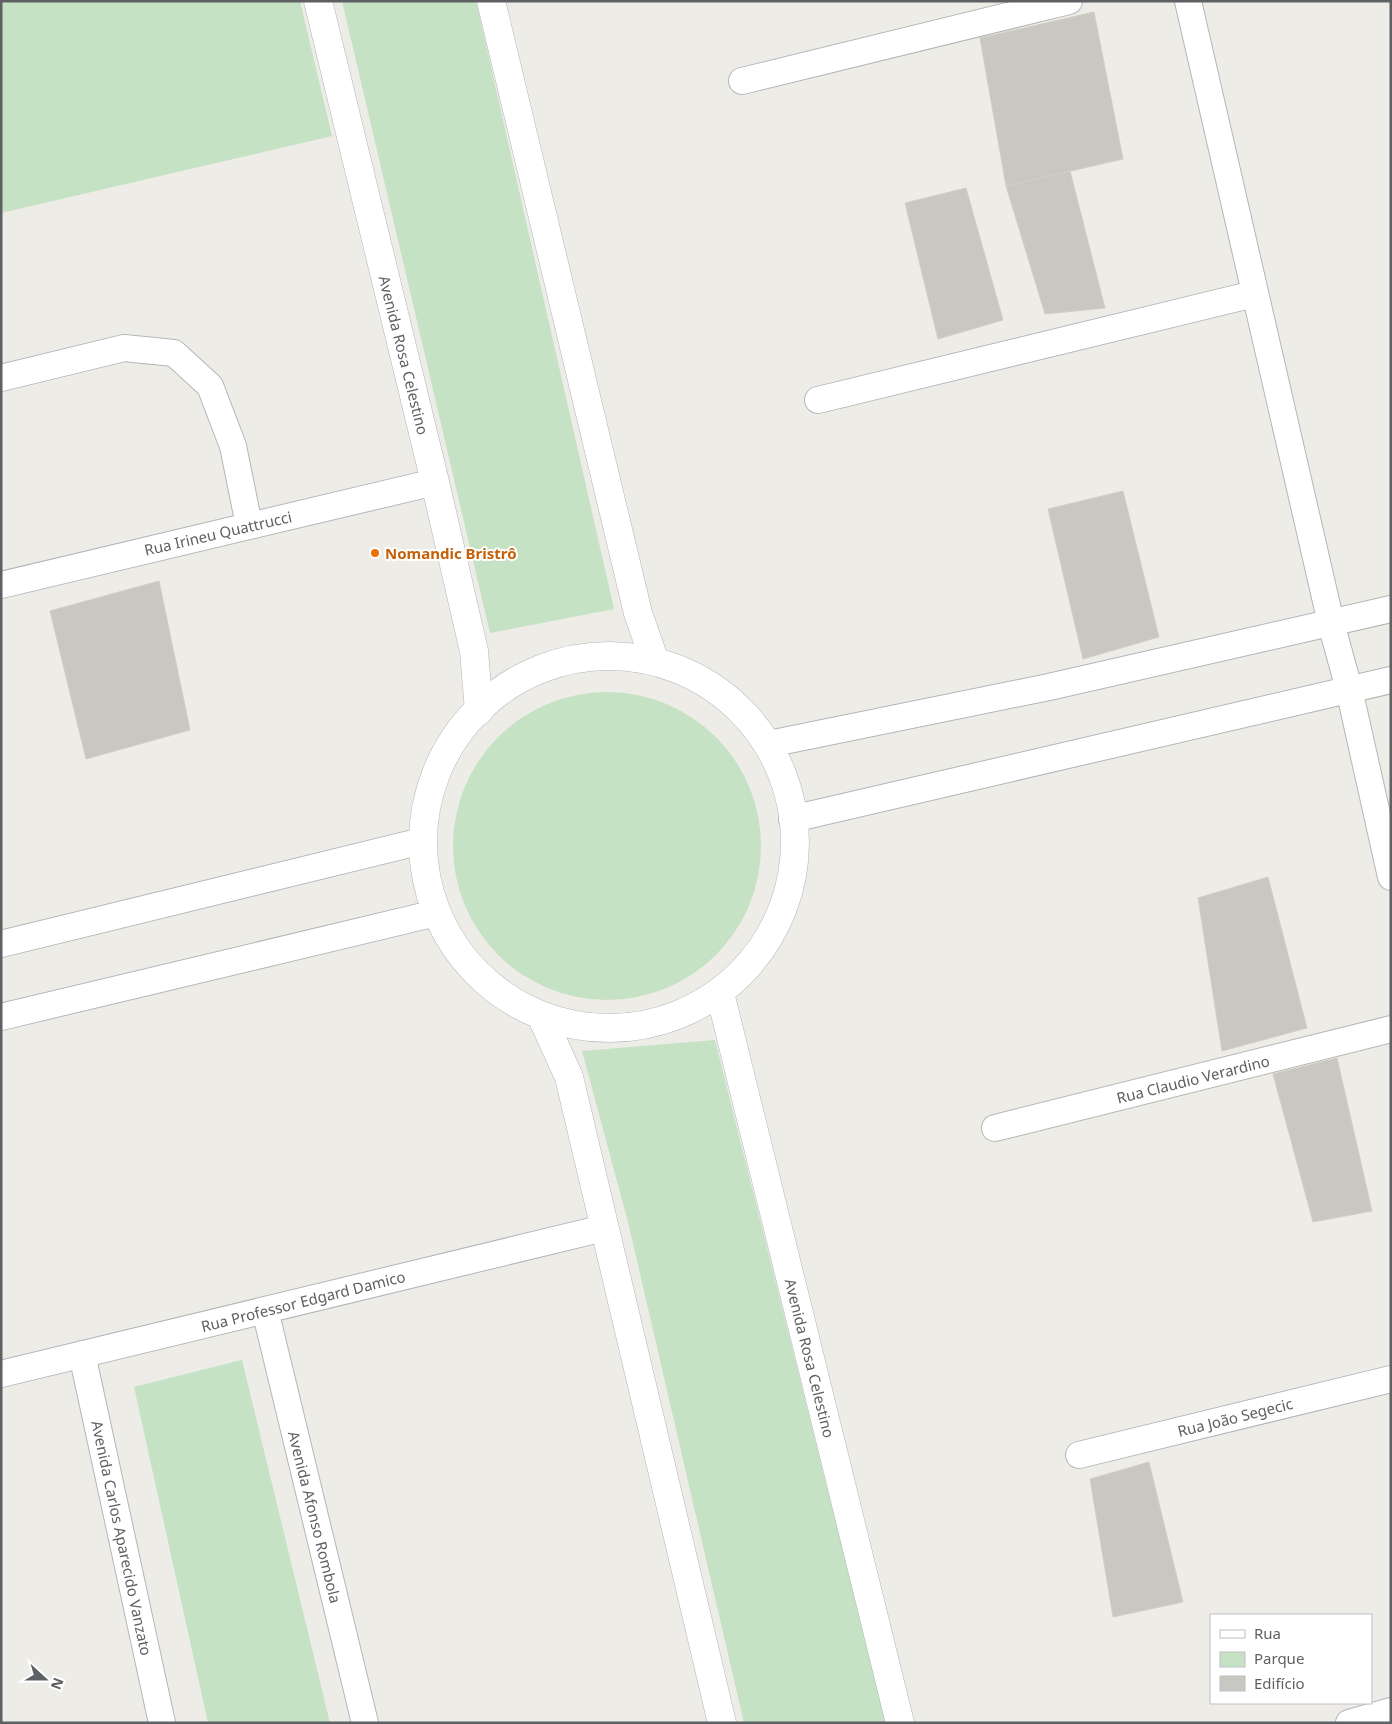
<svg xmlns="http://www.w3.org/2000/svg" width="1392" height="1724" font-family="'Noto Sans',sans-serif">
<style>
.green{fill:#c5e2c5}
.building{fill:#c9c7c2;stroke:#d2cec5}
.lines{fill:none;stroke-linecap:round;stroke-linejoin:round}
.street-casing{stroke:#b3b6b9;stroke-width:28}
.secondary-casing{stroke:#b2b5b9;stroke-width:29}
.street{stroke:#fff;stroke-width:26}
.secondary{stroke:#fff;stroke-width:28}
.food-dot{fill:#e8710a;stroke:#fff;stroke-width:2}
.labels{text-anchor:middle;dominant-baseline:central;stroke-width:4;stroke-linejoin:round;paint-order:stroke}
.street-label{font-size:15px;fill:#5e6164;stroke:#fff}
.food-label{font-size:15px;font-weight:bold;fill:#c56008;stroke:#fff;text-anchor:start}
</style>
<rect width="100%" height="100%" fill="#eeece6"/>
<!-- green -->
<path class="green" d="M1,1H300L332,136L1,213Z
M342,1H476L614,609L490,633Z
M453 846a154 154 0 1 1 308 0a154 154 0 1 1-308 0Z
M715,1040L886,1723H744L628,1222L582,1051Z
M242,1360L330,1723H208L134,1387Z"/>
<!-- building -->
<path class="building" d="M1094,12L1123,159L1006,186L980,38Z
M1070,171L1105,308L1045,314L1006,186Z
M966,188L1003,320L938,339L905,203Z
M1123,491L1159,637L1083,659L1048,509Z
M159,581L190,730L86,759L50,611Z
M1268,877L1307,1028L1222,1051L1198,898Z
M1337,1058L1372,1211L1313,1222L1273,1074Z
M1149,1462L1183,1602L1113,1617L1090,1479Z"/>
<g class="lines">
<defs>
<path id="street" d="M1188,1L1331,623L1349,689L1391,877
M742,81L1069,1
M1,378L124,348L174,353L210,386L233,446L249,525
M818,400L1254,294
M1,585L435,482
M769,744L1049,687L1391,609
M792,819L1391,680
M1,944L422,841
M1,1017L436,913
M995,1128L1391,1029
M265,1310L365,1723
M82,1354L162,1723
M1,1374L604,1228
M1079,1455L1391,1379
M1349,1723L1391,1711"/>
<path id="secondary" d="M318,1L435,482L474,651L479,711
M491,1L638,613L653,656
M423 842a186 186 0 1 1 372 0a186 186 0 1 1-372 0Z
M720,993L900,1723
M543,1020L569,1077L722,1723"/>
</defs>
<!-- street casing -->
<use href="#street" class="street-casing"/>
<!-- secondary casing -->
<use href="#secondary" class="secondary-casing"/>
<!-- street -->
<use href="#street" class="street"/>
<!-- secondary -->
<use href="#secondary" class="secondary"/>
</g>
<!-- markers -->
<circle class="food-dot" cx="375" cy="553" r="5"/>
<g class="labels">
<!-- street labels -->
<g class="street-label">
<text transform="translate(404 355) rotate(76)">Avenida Rosa Celestino</text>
<text transform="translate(218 533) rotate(-13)">Rua Irineu Quattrucci</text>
<text transform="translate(1193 1079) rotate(-14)">Rua Claudio Verardino</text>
<text transform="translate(303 1301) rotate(-14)">Rua Professor Edgard Damico</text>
<text transform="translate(810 1358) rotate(76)">Avenida Rosa Celestino</text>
<text transform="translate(1235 1417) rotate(-14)">Rua João Segecic</text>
<text transform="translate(315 1517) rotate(76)">Avenida Afonso Rombola</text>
<text transform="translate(122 1538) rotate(78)">Avenida Carlos Aparecido Vanzato</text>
</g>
<!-- food labels -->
<g class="food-label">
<text x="385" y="553">Nomandic Bristrô</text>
</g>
</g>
<!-- border -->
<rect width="1392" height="1724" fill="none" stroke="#5e6164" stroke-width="5"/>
<!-- legend -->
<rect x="1210" y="1614" width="162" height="90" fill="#ffffff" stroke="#bfc0c1"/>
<rect x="1220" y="1630" width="25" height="8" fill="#ffffff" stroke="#bfc0c1"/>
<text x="1254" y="1639" font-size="15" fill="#5e6164">Rua</text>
<rect x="1220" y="1652" width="25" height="15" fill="#c5e2c5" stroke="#bfc0c1"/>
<text x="1254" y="1664" font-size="15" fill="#5e6164">Parque</text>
<rect x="1220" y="1676" width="25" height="15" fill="#c9c7c2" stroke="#bfc0c1"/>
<text x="1254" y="1689" font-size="15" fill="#5e6164">Edifício</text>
<!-- north arrow -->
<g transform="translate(45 1679) rotate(111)" stroke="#ffffff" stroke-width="4" paint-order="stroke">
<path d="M0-4L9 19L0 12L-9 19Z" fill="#5e6164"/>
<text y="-8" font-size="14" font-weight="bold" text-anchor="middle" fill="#5e6164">N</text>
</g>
</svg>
